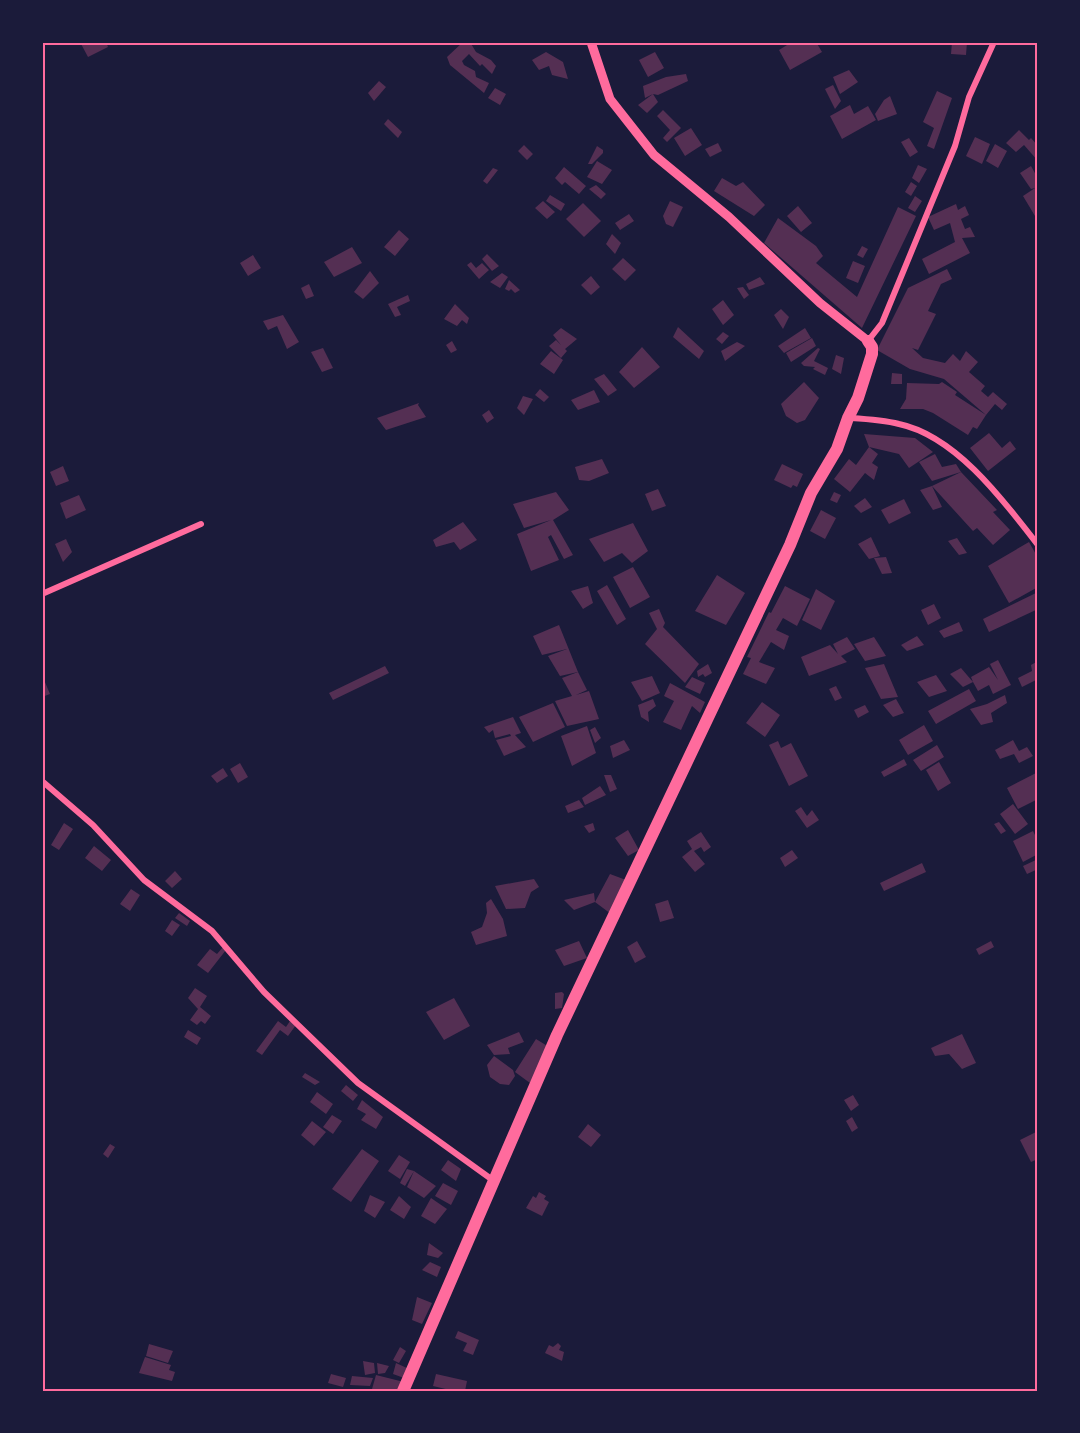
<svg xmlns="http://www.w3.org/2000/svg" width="1080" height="1433" font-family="'Noto Sans',sans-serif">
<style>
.building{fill:#542f53}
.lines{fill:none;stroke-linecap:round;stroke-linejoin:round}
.minor{stroke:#ff6b9d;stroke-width:6}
.tertiary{stroke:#ff6b9d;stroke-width:9}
.trunk{stroke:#ff6b9d;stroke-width:12}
.neatline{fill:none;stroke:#ff6b9d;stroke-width:2}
</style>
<rect width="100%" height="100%" fill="#1b1b3a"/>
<!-- building -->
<path class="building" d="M80,42H106L108,47L88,57Z
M463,42H470L476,52L491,60L496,66L492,74L482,64L480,66L469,54L462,61L464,65L475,71L476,77L489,83L484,93L450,65L447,57Z
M792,42H816L822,52L790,70L779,50Z
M952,42H967L966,55L951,54Z
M546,52L563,62L568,79L552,75L549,66L539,70L532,60Z
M655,52L664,68L648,77L639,60Z
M849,70L858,82L840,94L833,77Z
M686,74L688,81L658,95L653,94L658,102L647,113L638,105L653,94L645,98L643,86L666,77Z
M379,81L386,87L374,101L368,93Z
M833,85L841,101L835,109L825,89Z
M495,88L506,94L500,105L488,98Z
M937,91L952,98L934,149L927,146L934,128L923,122Z
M890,96L897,114L878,121L875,114L884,100Z
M850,105L854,114L868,106L876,120L842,139L830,116Z
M663,110L681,128L667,142L663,138L670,130L657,116Z
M388,119L402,132L398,138L384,124Z
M691,128L702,145L685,156L674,138Z
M1019,130L1029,140L1031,138L1038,146V161L1024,145L1016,152L1006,143Z
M975,137L990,144L982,164L966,156Z
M909,138L918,152L910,157L901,142Z
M718,143L722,151L710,157L705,149Z
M995,144L1007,151L998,168L986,161Z
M524,145L533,154L527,160L518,151Z
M597,146L603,150V153L592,164H588Z
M597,161L612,170L602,184L587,177Z
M918,165L927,169L919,183L912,178Z
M1031,166L1036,175L1038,174V186L1035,188L1038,194V221L1023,196L1035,188L1031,189L1020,173Z
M564,167L586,186L579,194L565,182L562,185L555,178Z
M493,168L498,170L487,184L483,181Z
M722,178L736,186L743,182L765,205L754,216L714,191Z
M911,182L917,186L911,196L905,192Z
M596,185L606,194L601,199L589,189Z
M550,195L565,204L561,211L546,201Z
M915,196L922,201L915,212L908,208Z
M543,201L555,212L547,219L535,208Z
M670,201L683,207L673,227L666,224L663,216Z
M583,203L601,221L584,237L566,219Z
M956,204L958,210L965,206L969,215L961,219L965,229L970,227L975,237L962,238L970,253L929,274L922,259L955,242L950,223L934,230L928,217Z
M798,206L812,223L801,232L787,216Z
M898,207L916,216L862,328L764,243L778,218L816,246L823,256L816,263L857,297Z
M629,214L634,221L620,230L615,223Z
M399,230L409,239L395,256L384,247Z
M612,234L621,243L615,254L606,244Z
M862,246L868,249L863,258L857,255Z
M352,247L362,263L334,277L324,262Z
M487,254L499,266L492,271L482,259Z
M253,255L261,268L248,276L240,263Z
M623,258L636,270L625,281L612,269Z
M853,261L865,266L858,283L846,278Z
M471,262L476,268L482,263L489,270L479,279L467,265Z
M947,269L952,279L941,284L928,311L936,314L918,350L912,348L923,358L945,363L953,354L960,361L966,351L978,362L969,372L985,386L981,391L988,397L993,392L1007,404L1002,410L995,404L986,415L944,379L910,369L877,350L908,288Z
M370,271L379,283L363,299L354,292Z
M502,273L508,277L500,288L490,282Z
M591,276L600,287L591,295L581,285Z
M760,277L765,284L749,290L746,284Z
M509,280L520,290L515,293L511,289L509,291L505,289Z
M309,284L314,296L306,299L301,288Z
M743,287L749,295L744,299L737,288Z
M408,295L410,301L397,307L401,315L395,317L388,304Z
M723,300L734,315L723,325L712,309Z
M455,304L469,318L467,324L462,320L457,326L444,319Z
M781,309L789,317L783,329L774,315Z
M283,315L299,342L287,349L277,326L268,330L263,321Z
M678,327L704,351L699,359L673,337Z
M561,328L577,339L565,349L567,351L561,358L549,346L556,340L561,345L553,335Z
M805,328L811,338L784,353L778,346Z
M723,332L729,336L722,344L716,339Z
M812,338L816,346L791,362L786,353Z
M452,341L457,350L451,353L446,345Z
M737,342L745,346L725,361L721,351Z
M642,347L660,367L634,388L619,372Z
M323,348L333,368L322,372L311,352Z
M818,348L820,349L814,361L828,368L825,375L813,369L815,367L804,366L801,363Z
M551,351L563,360L554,374L540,364Z
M836,355L844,358L841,374L832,369Z
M892,373L902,374V384H891Z
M604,374L617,390L608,396L594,379Z
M804,382L819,398L805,420L797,423L786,416L781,404Z
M942,382L957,392L955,395L986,415L977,429L973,427L968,435L933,413L923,409H900L906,399L907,383L939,384Z
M540,389L549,397L544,402L535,395Z
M594,390L600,402L578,410L571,400Z
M523,396L533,399L524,415L517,408Z
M419,403L418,405L426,417L386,430L377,418Z
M489,410L494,418L487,423L482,415Z
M989,433L1002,448L1010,441L1016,449L988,471L970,448Z
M864,434L915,438L933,452L909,468L899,454L869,447Z
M869,447L878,454L872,463L878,467L874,480L865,473L850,492L834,479L849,459L856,465Z
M935,454L942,467L956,464L961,472L932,481L919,462Z
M602,459L609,473L589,481L579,480L575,467Z
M782,464L803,474L797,487L793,485L791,488L774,480Z
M63,466L69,481L56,486L50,472Z
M961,472L997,510L993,512L1010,530L993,545L977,528L973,531L932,486Z
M932,486L942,507L933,510L920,490Z
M658,489L666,506L652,511L645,494Z
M556,492L569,510L553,520L573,555L564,559L551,535L548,537L559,560L531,571L517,534L551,520L524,528L513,504Z
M834,492L841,495L837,503L830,500Z
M79,495L86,510L66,519L60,503Z
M865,498L872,507L861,513L854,506Z
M904,499L911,513L889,524L881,510Z
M821,510L836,518L825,539L810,531Z
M463,522L477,540L460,550L454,542L436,547L433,540Z
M633,523L648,551L632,563L622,553L604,562L589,539Z
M871,537L880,556L869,559L858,544Z
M957,538L967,553L959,555L948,541Z
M66,539L72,552L63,562L55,544Z
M1029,542L1038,558V587L1009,603L988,566Z
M886,557L892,573L882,574L874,558Z
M633,567L650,597L630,608L613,577Z
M717,575L745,593L726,625L695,611Z
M607,585L626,619L617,625L597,591Z
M588,586L593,603L583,609L571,591Z
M785,586L810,599L797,626L783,618L776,630L789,636L784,650L771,642L759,662L775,668L766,684L743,674L751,658L747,657L769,612L771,613Z
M816,589L835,601L821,630L802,620Z
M1038,592V609L989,632L983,619Z
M934,604L941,618L928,625L921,610Z
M659,609L665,623L663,627L699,664L685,683L645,644L657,629L649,613Z
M959,622L963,631L944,638L939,631Z
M559,625L578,672L560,676L548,656L567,649L542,655L533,636Z
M917,636L924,645L907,651L901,645Z
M847,637L855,649L841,656L847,662L809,676L801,657L830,645L838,654L833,644Z
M874,637L886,656L865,661L854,644Z
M998,660L1011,685L993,694L989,685L978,691L973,682L963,687L950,674L961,668L973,682L971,677L989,667L998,680L990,664Z
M1038,661V679L1022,687L1018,678L1032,671L1031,665Z
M708,664L712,673L705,677L703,674L698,677L697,671Z
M884,664L898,697L881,699L865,668Z
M385,666L389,673L333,700L329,693Z
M578,672L587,690L576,695L589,691L599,719L567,726L555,701L572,696L562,678Z
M42,675L50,694L42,697Z
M936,675L947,691L929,697L917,682Z
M652,676L660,693L642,701L631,682Z
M692,677L705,683L700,694L685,687Z
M670,683L705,702L700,713L692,706L681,730L663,722L674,701L664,696Z
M836,686L842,698L835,701L829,689Z
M969,689L976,701L936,724L928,711Z
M1005,695L1007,703L991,713L993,722L981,725L970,709L987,704Z
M653,699L656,706L648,712L649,722L641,717L638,705Z
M896,699L904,713L893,717L883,705Z
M762,702L780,715L765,737L746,723Z
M553,703L565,727L533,742L519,717Z
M865,705L869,712L858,718L854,710Z
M513,717L521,733L515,735L526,747L504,756L496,740L511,736L510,734L495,738L493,730L489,733L484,727Z
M924,725L933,741L908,755L899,740Z
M587,726L596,753L572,766L561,736Z
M595,727L601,738L595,743L590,730Z
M624,740L630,750L613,758L610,746Z
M1013,740L1019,751L1027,747L1033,756L1019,763L1014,754L1000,759L995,750Z
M778,741L781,748L791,743L808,776L789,786L769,745Z
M937,745L944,757L921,771L913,760Z
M904,759L907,765L884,777L881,772Z
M939,762L951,783L938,791L926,770Z
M240,763L248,777L238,783L230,769Z
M223,768L228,776L217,783L211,776Z
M1038,772V782L1036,783L1038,788V799L1018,809L1007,788Z
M604,775H611L617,789L610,792Z
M600,786L606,795L585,805L582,798Z
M579,800L584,807L568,813L565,806Z
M1013,804L1028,824L1015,834L1000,814Z
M801,807L807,816L812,810L819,820L807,828L795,811Z
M999,822L1006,831L1001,834L994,824Z
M64,823L73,829L59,850L51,845Z
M593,823L595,830L589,833L584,826Z
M628,830L639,850L628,856L615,838Z
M1033,831L1038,841V854L1023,862L1013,841Z
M701,832L711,847L704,852L701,847L694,851L705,864L695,872L682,857L692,849L687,841Z
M94,846L111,860L102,871L85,858Z
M792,850L798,858L785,867L780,858Z
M1038,859V869L1027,874L1023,866Z
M922,863L926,872L884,891L880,883Z
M175,871L182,879L172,888L165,881Z
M610,874L626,880L611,914L595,902L574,910L564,900L594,893L595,902Z
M534,879L539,887L531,892L525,908L506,909L495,886Z
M131,889L140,895L130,911L120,904Z
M491,899L503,919L507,936L476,945L471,932L482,927L487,913L486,903Z
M668,900L674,918L660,922L655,904Z
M179,913L190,921L187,926L175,918Z
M172,920L180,925L172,936L165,931Z
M579,941L587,958L564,966L555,950Z
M637,941L646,957L635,963L627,947Z
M991,941L994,947L979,955L976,949Z
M223,947L226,950L208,973L197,965L210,949L217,954Z
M195,988L207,996L200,1007L211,1016L205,1024L201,1021L197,1025L190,1020L198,1009L188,998Z
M562,992L564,994L562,1008L555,1009V993Z
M454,998L470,1026L444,1040L426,1012Z
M278,1021L286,1027L290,1021L296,1025L288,1036L280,1030L262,1055L256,1051Z
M188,1030L201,1038L197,1045L184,1037Z
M519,1032L524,1042L508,1048L510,1054L494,1055L487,1045Z
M962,1034L976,1063L962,1069L949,1054L935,1056L931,1048Z
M536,1039L549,1047L530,1083L515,1072Z
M494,1056L513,1070L515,1076L509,1085L500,1084L490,1077L487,1065Z
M305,1073L320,1082L315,1085L302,1077Z
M346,1085L358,1095L353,1101L341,1091Z
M317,1092L333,1104L326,1114L310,1102Z
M853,1095L859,1105L851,1111L844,1100Z
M362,1100L383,1117L376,1129L361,1120L366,1114L357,1109Z
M332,1115L342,1121L333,1134L323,1127Z
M852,1117L858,1128L852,1132L846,1121Z
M312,1121L326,1132L314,1146L301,1135Z
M588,1124L601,1135L591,1147L578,1137Z
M1038,1131V1159L1031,1162L1020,1140Z
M110,1144L115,1147L108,1158L103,1154Z
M362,1149L379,1161L351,1202L332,1189Z
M399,1155L410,1162L400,1179L388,1171Z
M448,1160L461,1169L456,1181L441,1170Z
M407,1169L414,1171L436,1186L424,1198L407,1187L414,1171L405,1186L400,1183Z
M443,1183L458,1191L451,1205L435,1196Z
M539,1192L546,1196L544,1199L549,1202L542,1216L526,1208L533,1196L536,1198Z
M370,1195L385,1202L375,1218L364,1211Z
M399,1196L411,1207L404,1219L390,1210Z
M431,1198L447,1209L435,1224L421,1216Z
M429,1243L443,1253L438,1258L427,1255Z
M430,1262L441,1267L437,1277L422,1270Z
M417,1297L432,1303L422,1324L412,1320Z
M458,1331L479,1340L473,1355L463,1351L467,1343L455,1338Z
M558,1343L561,1346L559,1350L564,1352L562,1361L545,1353L549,1345L553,1347Z
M149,1344L173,1351L168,1363L146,1356Z
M400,1347L406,1351L399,1363L393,1360Z
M145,1357L171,1365L169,1370L175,1372L172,1381L139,1373Z
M363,1361L374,1363L375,1373L365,1375Z
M377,1363L389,1366L385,1373L378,1374Z
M396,1363L409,1369L404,1378L393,1374Z
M331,1374L346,1378L343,1387L328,1383Z
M436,1374L467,1381L465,1391H454L433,1386Z
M376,1375L404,1382L399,1391L372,1389Z
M352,1376L373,1378L370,1386L350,1385Z"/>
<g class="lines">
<!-- minor -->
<path class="minor" d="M868,341L882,323L955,146L969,97L994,42
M849,418C865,419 883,420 899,424C956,436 1004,501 1038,545
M42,594L201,524
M42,781L93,825L144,880L212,931L264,992L358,1083L494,1181"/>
<!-- tertiary -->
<path class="tertiary" d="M591,42L610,99L654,155L729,217L820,303L868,341"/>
<!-- trunk -->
<path class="trunk" d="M403,1391L557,1035L790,545L811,493L837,449L848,418L858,398L872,354V347L868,341"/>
</g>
<!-- border -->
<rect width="1080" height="1433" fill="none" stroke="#1b1b3a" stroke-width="87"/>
<rect x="44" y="44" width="992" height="1346" class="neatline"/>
</svg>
